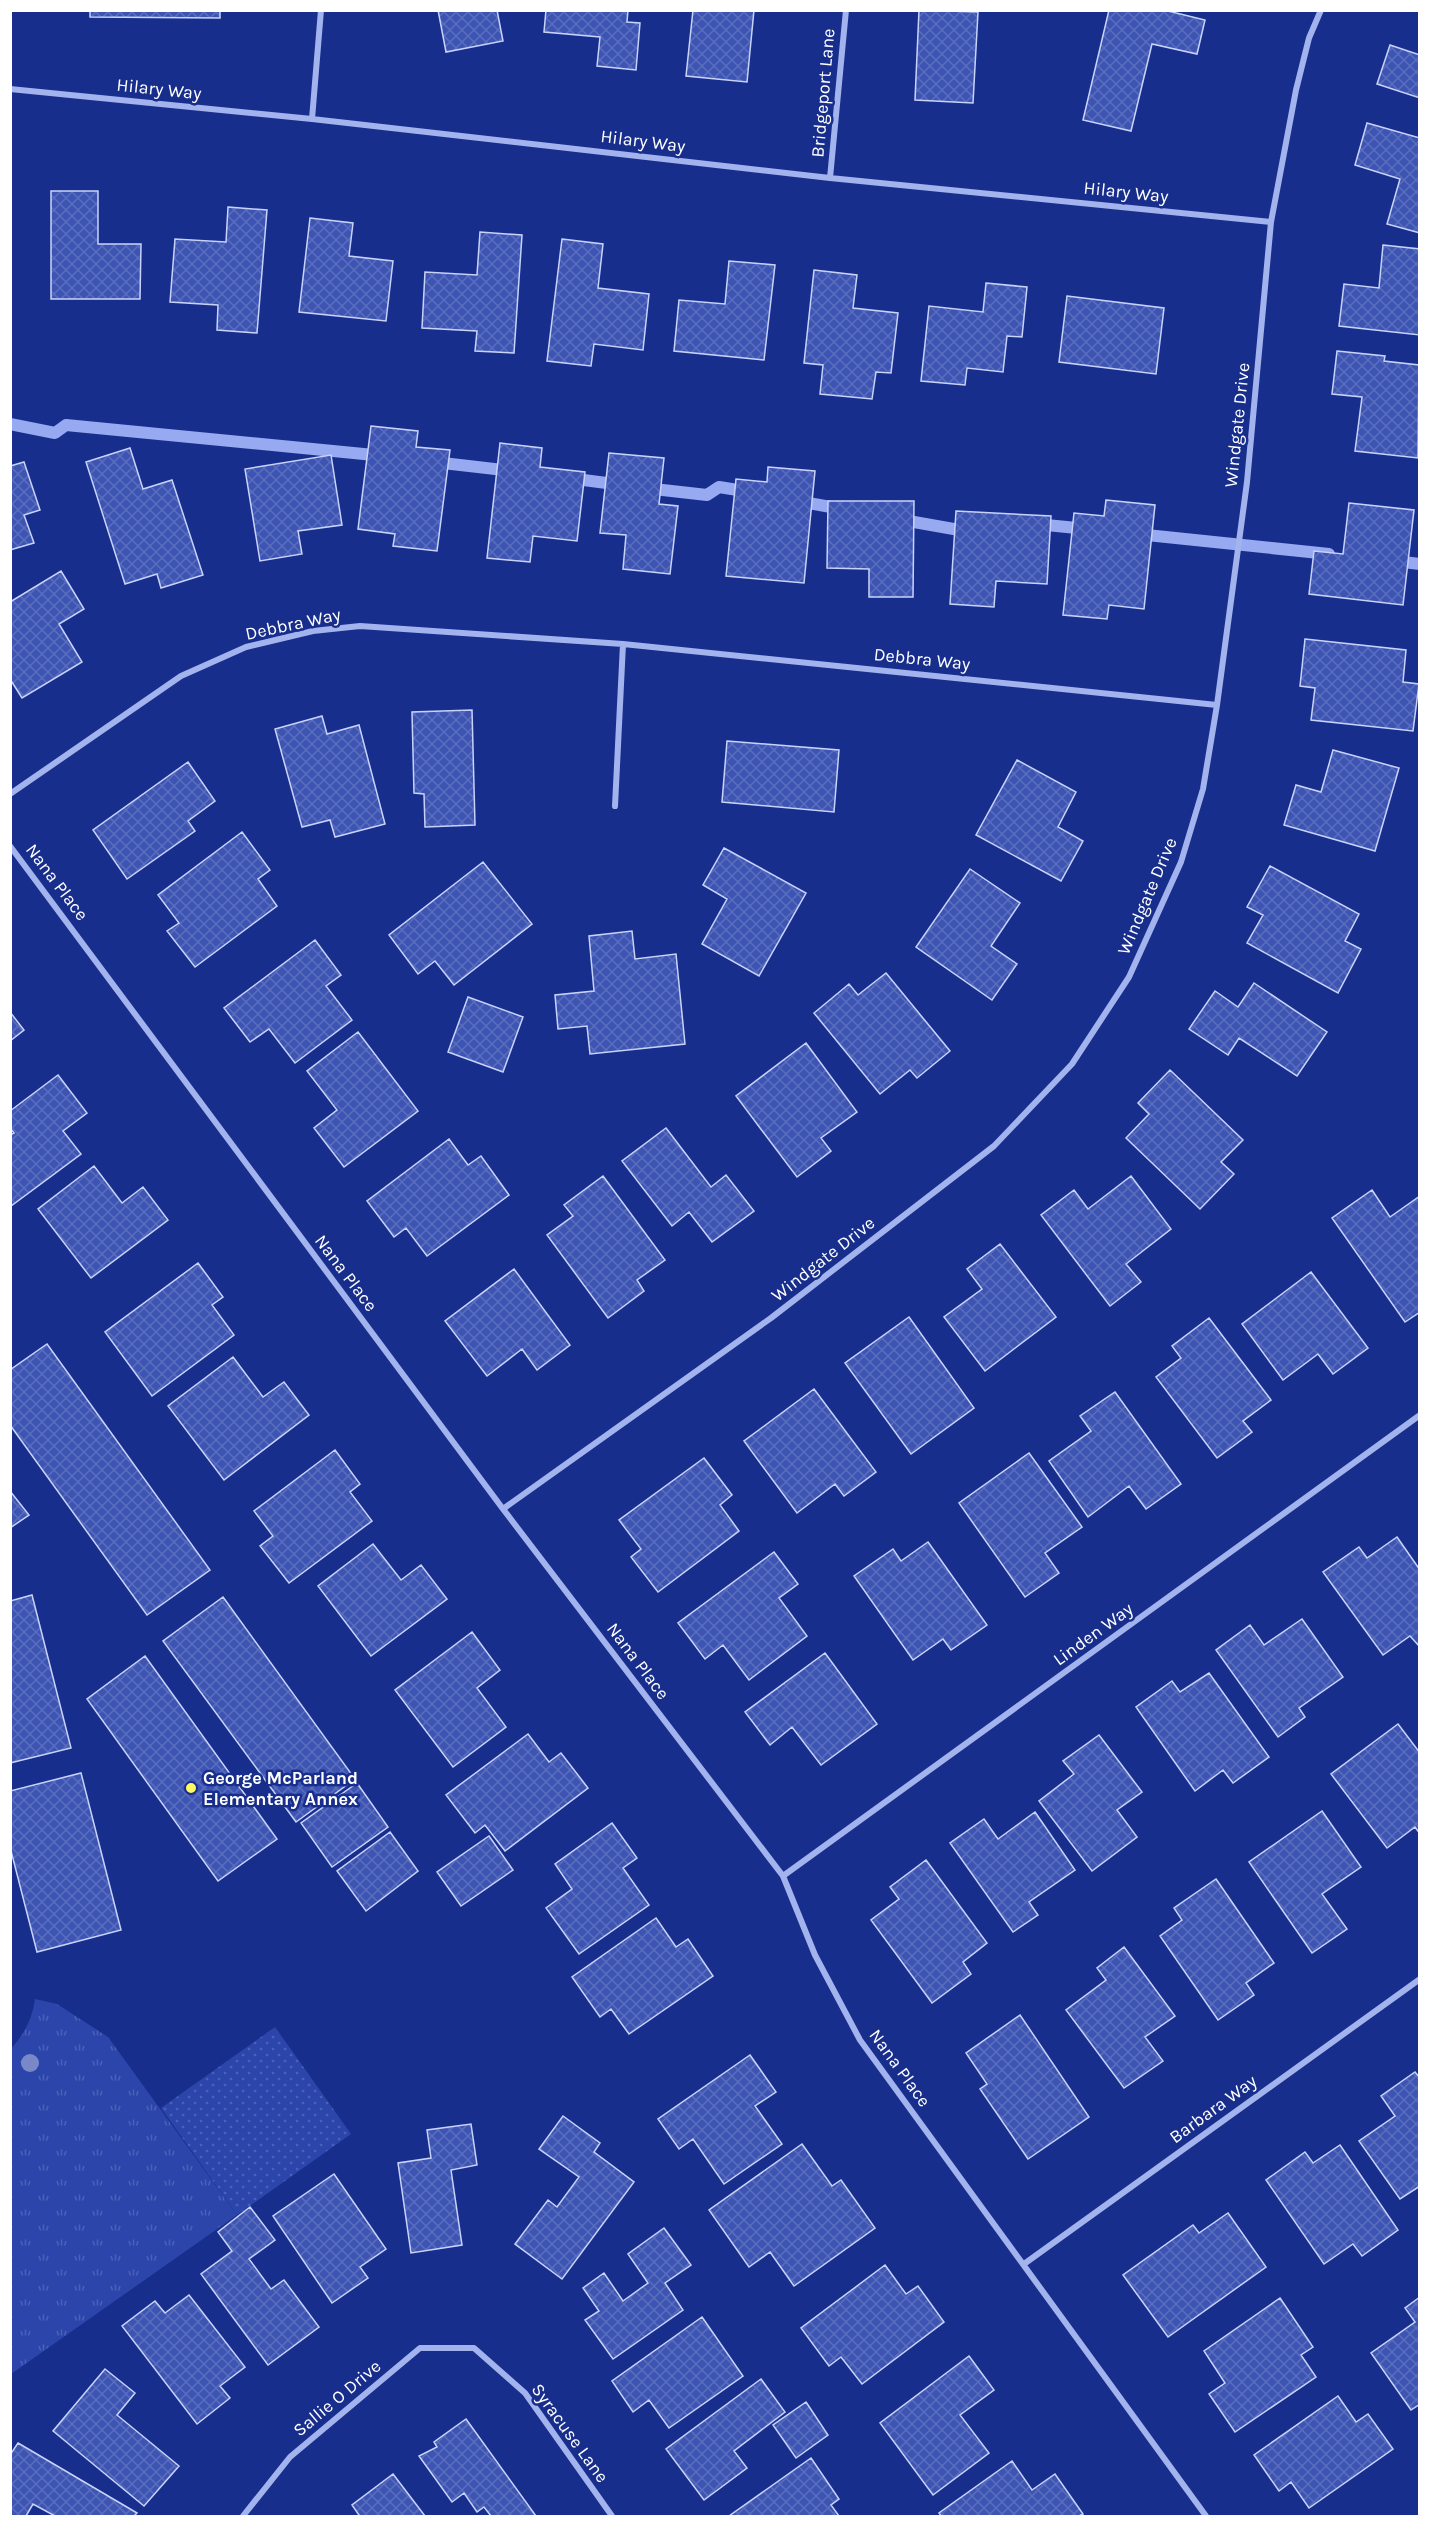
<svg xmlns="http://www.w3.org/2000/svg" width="1430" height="2527" font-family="Karla,sans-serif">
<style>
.grass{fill:url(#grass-tufts)}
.park{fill:url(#park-dots)}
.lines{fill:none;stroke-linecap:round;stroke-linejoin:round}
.stream{stroke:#96a9f1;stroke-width:12}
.building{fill:url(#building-cross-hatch);stroke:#c9d3fa;stroke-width:1.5}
.minor{stroke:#a3b3ee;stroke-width:6}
.tree{fill:#7989c8}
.poi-dot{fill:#fff861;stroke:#182e8c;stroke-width:2}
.labels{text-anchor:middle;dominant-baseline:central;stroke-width:5;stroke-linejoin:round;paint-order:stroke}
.street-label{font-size:18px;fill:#fff;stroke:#182e8c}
.poi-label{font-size:18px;font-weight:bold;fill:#fff;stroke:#182e8c;text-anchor:start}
</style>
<defs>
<pattern id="grass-tufts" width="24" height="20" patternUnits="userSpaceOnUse" patternTransform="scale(1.5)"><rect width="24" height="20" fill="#2b45ab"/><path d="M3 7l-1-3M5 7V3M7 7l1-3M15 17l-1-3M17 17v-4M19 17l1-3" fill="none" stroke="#4b61b8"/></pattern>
<pattern id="park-dots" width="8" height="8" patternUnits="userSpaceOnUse" patternTransform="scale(1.5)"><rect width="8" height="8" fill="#2b45ab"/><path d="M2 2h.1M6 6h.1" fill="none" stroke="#4b61b8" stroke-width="1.8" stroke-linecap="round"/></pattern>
<pattern id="building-cross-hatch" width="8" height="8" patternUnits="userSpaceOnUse" patternTransform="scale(1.5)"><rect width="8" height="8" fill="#3d54b3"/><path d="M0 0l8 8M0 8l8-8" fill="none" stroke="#5a6ebe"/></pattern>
</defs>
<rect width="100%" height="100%" fill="#182e8c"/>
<!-- grass -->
<path class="grass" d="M35,1999L57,2004L108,2037L237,2215L11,2374V2049C24,2034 32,2020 35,1999Z"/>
<!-- park -->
<path class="park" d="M275,2027L351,2134L237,2215L161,2108Z"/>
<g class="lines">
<!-- stream -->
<path class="stream" d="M10,424L55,433L66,425L384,456
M434,462L512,471
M568,478L622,485
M645,488L707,495L719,487L750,492
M797,501L842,509
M897,519L965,531L968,529
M1036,524L1087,529
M1137,534L1329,554
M1394,561L1420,564"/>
</g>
<!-- building -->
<path class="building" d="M90,10H220V18L90,17Z
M438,10H497L503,41L446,52Z
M546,10H628L627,22L640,23L636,70L597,66L600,37L544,32Z
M693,10H754L747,82L686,76Z
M919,10L978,12L973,103L915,100Z
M1109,10H1164L1205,20L1197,54L1152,44L1131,131L1083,120Z
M1390,45L1420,55V98L1377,84Z
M1367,123L1420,138V233L1387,224L1400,179L1355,165Z
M51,191H98V244H141L140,299H51Z
M228,207L267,210L257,333L217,330L218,305L170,302L175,239L226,242Z
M310,218L353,223L349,256L393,261L386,321L299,312Z
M480,232L522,235L514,353L475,351L477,331L422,328L425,272L477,275Z
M562,239L603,244L598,288L649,294L643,350L594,344L591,366L547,361Z
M1383,245L1420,249V335L1339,326L1344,284L1379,288Z
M729,261L775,265L764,360L674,351L679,300L725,304Z
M814,270L857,275L853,308L898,313L891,373L876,372L872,399L820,394L823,365L804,363Z
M986,283L1027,287L1022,337L1007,336L1003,372L967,368L965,385L921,381L929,306L983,312Z
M1067,296L1164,308L1156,374L1059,362Z
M1337,351L1385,356L1384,361L1419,365L1418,458L1355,451L1362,397L1332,394Z
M371,426L418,431L416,447L450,450L437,551L393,546L395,534L358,529Z
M500,443L542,448L540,467L585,472L577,541L533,536L530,562L487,558Z
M130,448L143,489L172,480L203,575L161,588L157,574L125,584L86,462Z
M609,453L664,458L659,504L678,506L670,574L623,569L626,535L600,533Z
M331,455L342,525L298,531L302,554L260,561L245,469Z
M24,462L40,510L24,515L34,543L10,550V466Z
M768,467L815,471L804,583L726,576L736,479L767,482Z
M1106,500L1155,505L1144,609L1109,605L1107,619L1063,615L1074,513L1104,516Z
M828,501H914L913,597H869V569L827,568Z
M1349,503L1414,510L1403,605L1309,594L1314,551L1343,554Z
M956,511L1051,516L1047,584L996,581L994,607L950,604Z
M61,571L84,609L59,624L82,662L22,698L10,679V602Z
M1305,639L1406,650L1403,682L1419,684L1413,731L1311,720L1315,688L1300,686Z
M472,710L475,825L425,827L424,794L414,793L412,712Z
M322,716L327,734L359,725L385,824L335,837L330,820L302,827L275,729Z
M727,741L839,750L834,812L722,802Z
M1333,750L1399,768L1375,851L1284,825L1296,785L1321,792Z
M1017,760L1076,792L1058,827L1083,841L1061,881L976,835Z
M188,762L215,801L188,821L195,831L127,879L93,830Z
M242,832L270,870L258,879L277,906L195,967L167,931L179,923L158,895Z
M724,848L806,893L759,976L702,944L727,899L703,885Z
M483,862L532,924L454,985L435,961L418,974L389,935Z
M1270,866L1359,914L1345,941L1361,949L1338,993L1247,943L1263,915L1247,907Z
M970,869L1020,903L991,946L1017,964L992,1000L916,947Z
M632,931L635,959L676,954L685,1044L590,1054L587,1026L558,1029L555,995L594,991L589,936Z
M315,940L341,975L326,986L352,1020L295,1063L269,1029L250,1042L224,1008Z
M886,973L950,1051L917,1078L910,1070L880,1094L814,1013L849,984L858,995Z
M1254,983L1327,1032L1297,1076L1239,1038L1228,1055L1189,1029L1215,991L1238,1007Z
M468,997L523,1017L503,1072L448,1052Z
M10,1012L24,1030L10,1041Z
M358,1032L418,1111L344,1167L314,1128L337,1110L307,1071Z
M806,1043L857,1112L821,1138L831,1151L797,1177L736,1096Z
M1170,1070L1243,1140L1221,1162L1234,1174L1200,1209L1126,1138L1149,1114L1138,1103Z
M58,1075L87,1113L63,1131L81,1154L11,1206L10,1135L14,1133L10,1128V1111Z
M666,1128L711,1187L726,1175L754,1211L712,1242L689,1212L672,1226L622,1161Z
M449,1139L468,1165L481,1156L509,1195L427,1256L406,1228L394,1237L367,1201Z
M94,1166L122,1203L143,1187L168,1220L91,1278L38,1209Z
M603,1176L665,1260L637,1280L644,1291L608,1318L547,1235L573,1216L564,1205Z
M1131,1176L1171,1229L1126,1264L1141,1282L1110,1306L1041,1215L1074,1190L1088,1209Z
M1372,1190L1390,1217L1420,1196V1312L1405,1322L1332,1218Z
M1000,1244L1056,1317L985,1371L944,1317L982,1289L967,1269Z
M198,1263L223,1297L212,1305L234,1335L152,1396L105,1332Z
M514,1269L570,1345L537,1370L522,1349L487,1376L445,1321Z
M1311,1272L1368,1348L1333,1374L1318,1354L1283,1380L1242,1324Z
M909,1317L974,1408L911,1454L845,1363Z
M1209,1318L1271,1400L1243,1421L1252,1432L1217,1458L1156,1377L1181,1358L1172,1346Z
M47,1344L210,1570L147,1615L10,1425V1370Z
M233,1357L263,1397L284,1382L309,1415L224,1480L168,1406Z
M814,1389L876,1472L844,1496L835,1484L797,1513L744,1441Z
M1115,1392L1181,1484L1146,1509L1129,1486L1088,1517L1049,1461L1091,1431L1080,1416Z
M335,1450L360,1484L350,1492L372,1521L289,1583L260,1546L273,1536L254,1511Z
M1029,1453L1082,1527L1045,1553L1059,1573L1025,1597L959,1503Z
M704,1458L732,1495L720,1505L739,1531L658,1592L631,1557L641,1549L619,1520Z
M10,1491L29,1515L10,1528Z
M1397,1537L1420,1570V1647L1410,1636L1383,1655L1323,1572L1359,1547L1367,1558Z
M928,1542L987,1625L951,1650L943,1639L913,1660L854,1576L893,1549L901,1561Z
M373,1544L401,1580L421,1565L447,1599L371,1656L318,1586Z
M774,1552L798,1584L779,1598L807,1636L749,1680L723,1645L705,1659L678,1623Z
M32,1595L71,1748L10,1763V1601Z
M223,1597L355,1779L296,1822L163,1641Z
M1302,1619L1343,1677L1299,1708L1305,1717L1278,1737L1216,1650L1250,1625L1264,1645Z
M472,1632L500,1670L477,1688L506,1727L453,1767L395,1690Z
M825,1653L877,1724L821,1765L792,1727L770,1745L745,1712Z
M145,1656L277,1839L218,1881L87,1699Z
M1209,1673L1269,1757L1233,1783L1223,1770L1195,1791L1136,1707L1172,1681L1180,1692Z
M1398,1724L1420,1753V1834L1415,1827L1387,1848L1331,1774Z
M528,1734L549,1762L561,1753L588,1788L505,1851L485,1825L475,1833L446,1795Z
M1099,1735L1142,1792L1117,1810L1137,1837L1092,1871L1039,1801L1074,1774L1063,1761Z
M81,1773L121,1930L37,1952L10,1847V1791Z
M357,1783L388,1827L332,1867L301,1823Z
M1322,1811L1361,1867L1322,1894L1347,1929L1312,1953L1249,1862Z
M1035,1812L1075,1870L1029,1902L1038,1915L1013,1932L950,1843L984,1819L998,1839Z
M612,1823L637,1858L623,1868L649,1905L579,1954L546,1908L572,1889L555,1864Z
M390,1832L418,1871L366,1911L337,1871Z
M489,1836L513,1870L461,1906L437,1872Z
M926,1860L987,1943L963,1962L971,1974L932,2003L871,1920L899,1899L890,1887Z
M1216,1879L1274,1963L1246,1983L1254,1995L1218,2020L1160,1936L1182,1920L1174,1908Z
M656,1918L676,1947L688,1939L713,1976L629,2034L611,2009L600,2017L572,1977Z
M1124,1947L1175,2016L1145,2037L1163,2061L1124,2088L1066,2010L1106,1980L1097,1968Z
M1020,2015L1089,2117L1028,2159L980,2089L987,2084L966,2053Z
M750,2055L776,2092L755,2106L782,2144L724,2184L693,2139L679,2149L658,2119Z
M1415,2072L1420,2078V2186L1400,2199L1359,2141L1395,2116L1381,2096Z
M563,2116L600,2143L594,2152L634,2182L562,2279L515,2244L548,2200L557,2207L579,2177L539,2149Z
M471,2124L477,2165L451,2170L462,2245L411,2253L398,2163L431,2158L427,2130Z
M802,2144L832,2186L841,2180L875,2228L794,2286L770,2252L749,2267L709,2210Z
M1340,2145L1398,2230L1362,2256L1353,2244L1324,2264L1266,2180L1305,2152L1313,2163Z
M334,2174L386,2249L360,2267L368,2278L332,2303L273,2216Z
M250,2207L275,2240L249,2259L271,2289L284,2280L319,2327L268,2365L201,2274L232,2251L218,2232Z
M1228,2213L1266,2267L1168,2337L1123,2275L1193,2225L1199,2233Z
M664,2228L691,2265L665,2283L683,2310L613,2359L585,2320L599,2311L583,2288L604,2273L623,2301L648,2283L628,2254Z
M885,2265L906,2294L918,2286L944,2322L862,2384L841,2357L829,2366L801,2328Z
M189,2295L245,2367L220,2386L230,2398L197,2424L122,2326L155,2301L165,2313Z
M1420,2297V2404L1411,2410L1371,2353L1415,2322L1405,2308Z
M1280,2298L1313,2347L1301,2355L1316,2377L1235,2432L1209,2394L1225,2383L1204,2351Z
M702,2317L743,2376L669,2428L649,2400L633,2412L612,2381Z
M969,2356L994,2390L960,2415L989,2453L933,2495L880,2423Z
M105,2369L135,2393L117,2415L179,2466L144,2506L53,2431Z
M761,2379L785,2412L734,2451L747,2468L704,2500L666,2449Z
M1338,2396L1356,2422L1368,2414L1393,2449L1309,2508L1291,2482L1279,2491L1254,2455Z
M806,2402L828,2435L796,2458L773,2425Z
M466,2419L536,2516H491L484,2507L477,2512L464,2493L452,2502L419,2456L437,2447L434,2442Z
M18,2443L137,2513L134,2516H55L33,2504L26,2516H10V2455Z
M811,2458L839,2499L831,2505L839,2516H729Z
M1012,2461L1032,2490L1055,2474L1083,2514L1079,2516H941L939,2513Z
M393,2474L425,2516H357L359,2515L352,2505Z"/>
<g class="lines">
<!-- minor -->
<path class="minor" d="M10,89L312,119L830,178L1271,222
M312,119L321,10
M830,178L846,10
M10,794L181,676L246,647L313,631L360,626L623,644L1217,705
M615,806L623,644
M10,846L503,1509L783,1876L815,1955L860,2040L1206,2516
M503,1509L771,1318L994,1146L1072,1064L1129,977L1181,862L1203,789L1217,705L1247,482L1271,222L1296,90L1309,38L1321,10
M783,1876L1420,1415
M1024,2264L1420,1979
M243,2516L290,2457L420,2348H474L525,2393L612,2516"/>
</g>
<!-- trees -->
<circle class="tree" cx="30" cy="2063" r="9"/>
<!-- markers -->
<circle class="poi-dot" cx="191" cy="1788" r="6"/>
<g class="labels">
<!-- street labels -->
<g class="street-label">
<text transform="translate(159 89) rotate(6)">Hilary Way</text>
<text transform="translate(823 93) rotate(-85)">Bridgeport Lane</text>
<text transform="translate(643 141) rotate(7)">Hilary Way</text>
<text transform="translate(1126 192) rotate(6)">Hilary Way</text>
<text transform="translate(1237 425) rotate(-84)">Windgate Drive</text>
<text transform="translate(293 624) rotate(-12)">Debbra Way</text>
<text transform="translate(922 659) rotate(6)">Debbra Way</text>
<text transform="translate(57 882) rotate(53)">Nana Place</text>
<text transform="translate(1147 896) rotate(-67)">Windgate Drive</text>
<text transform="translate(823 1259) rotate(-38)">Windgate Drive</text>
<text transform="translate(346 1273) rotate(53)">Nana Place</text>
<text transform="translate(1093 1634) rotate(-36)">Linden Way</text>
<text transform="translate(638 1661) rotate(53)">Nana Place</text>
<text transform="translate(900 2068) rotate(54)">Nana Place</text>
<text transform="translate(1213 2109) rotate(-36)">Barbara Way</text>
<text transform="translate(337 2398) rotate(-40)">Sallie O Drive</text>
<text transform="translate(570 2433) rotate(54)">Syracuse Lane</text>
</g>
<!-- poi labels -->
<g class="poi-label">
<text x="203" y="1778">George McParland<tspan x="203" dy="21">Elementary Annex</tspan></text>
</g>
</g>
<!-- border -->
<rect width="1430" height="2527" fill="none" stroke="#ffffff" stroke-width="24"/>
</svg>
